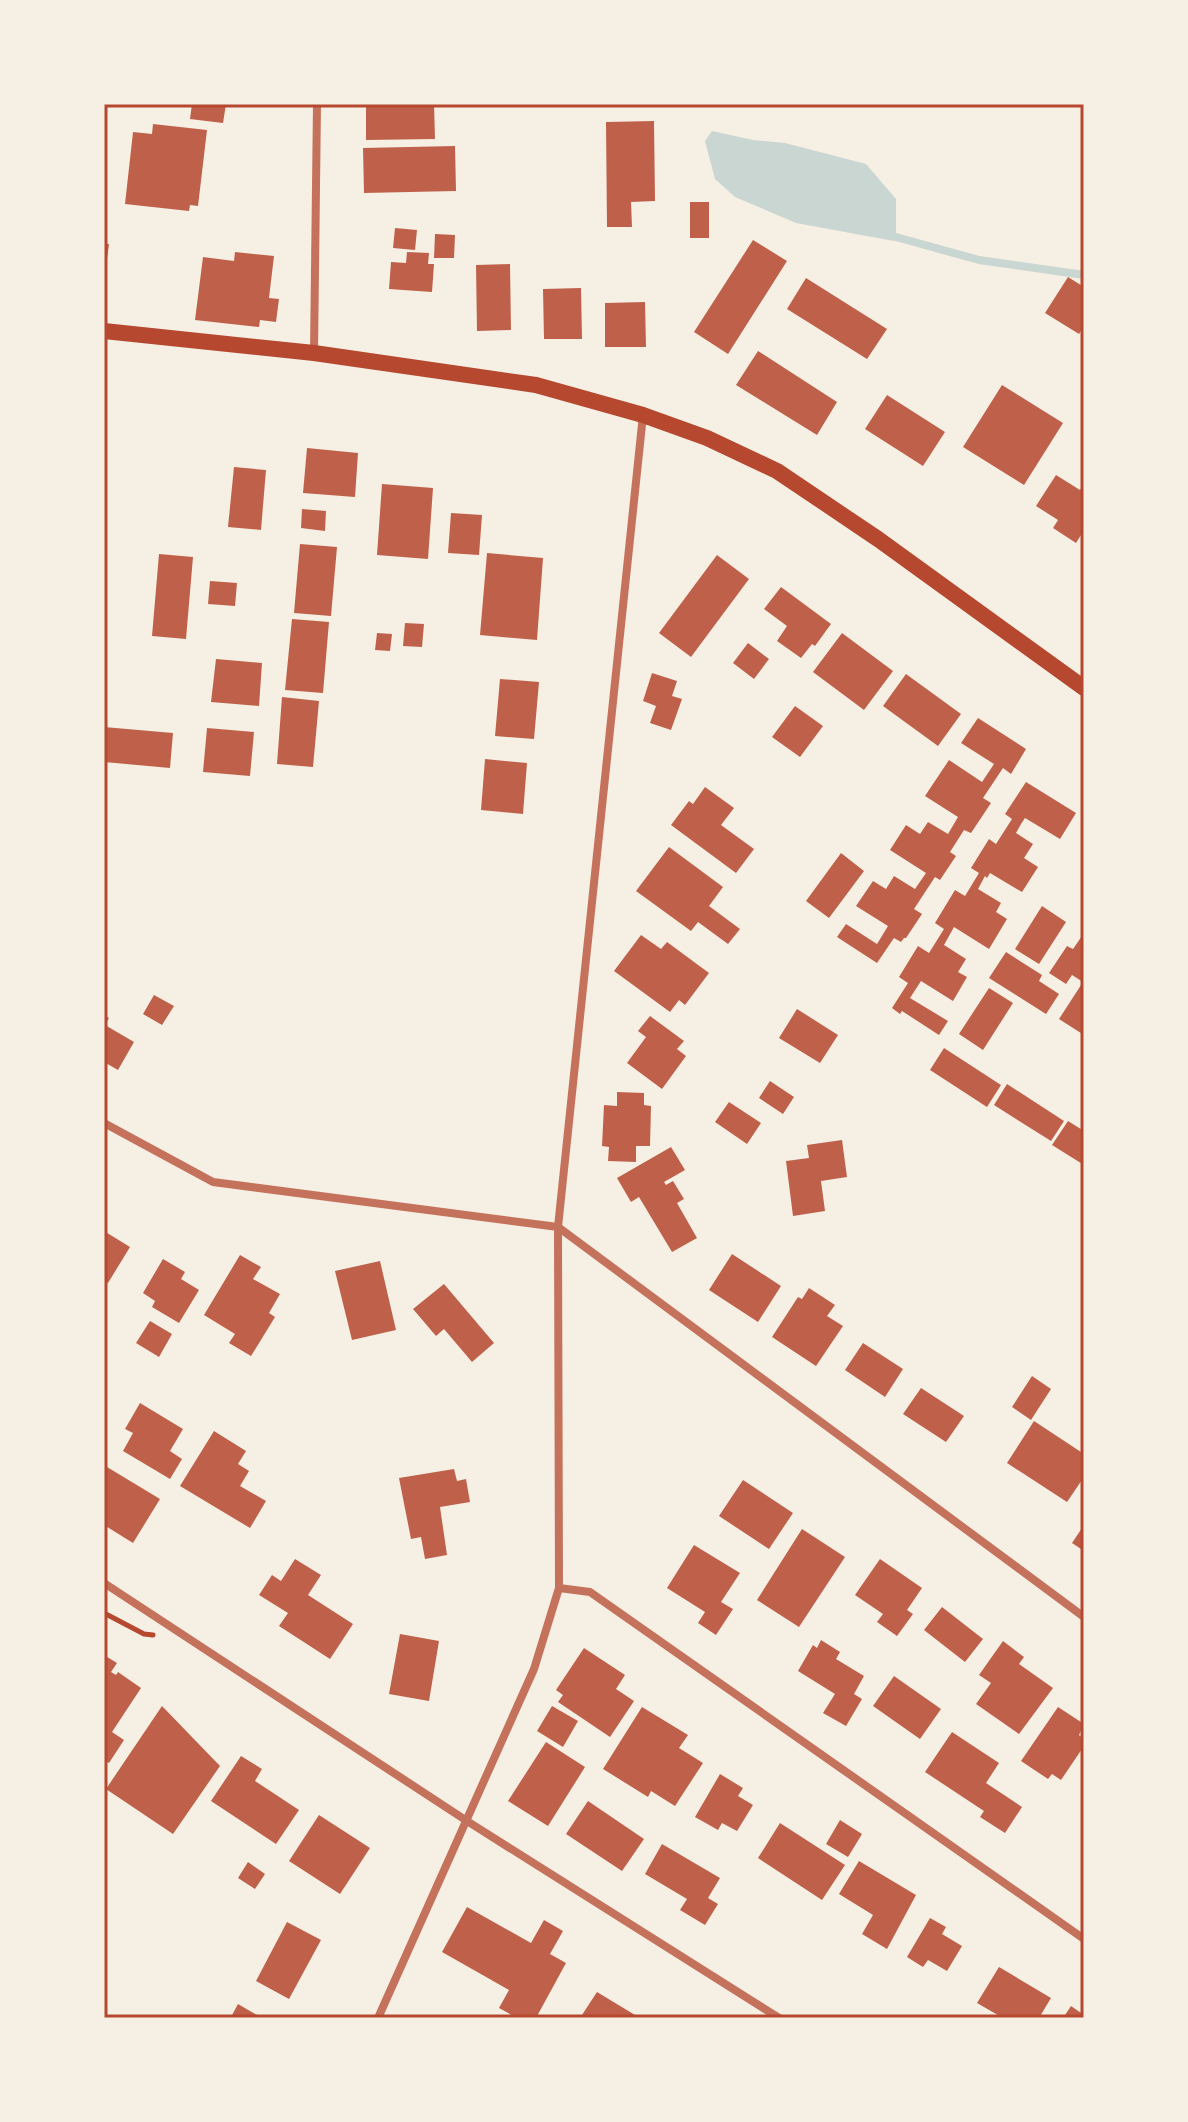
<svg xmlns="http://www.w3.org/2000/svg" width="1188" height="2122" font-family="'Asap Condensed',sans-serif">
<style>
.water{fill:#c9d6d2}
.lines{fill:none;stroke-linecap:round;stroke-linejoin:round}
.stream{stroke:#c9d6d2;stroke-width:8}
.building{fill:#bf614a}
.path{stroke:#b5482f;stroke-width:5}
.minor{stroke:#c5725c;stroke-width:8}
.secondary{stroke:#b5482f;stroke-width:16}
.neatline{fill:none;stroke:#b5482f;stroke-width:3}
</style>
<rect width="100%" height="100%" fill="#f6efe4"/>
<!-- water -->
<path class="water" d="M712,131L753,140L785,143L866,164L896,199V237L894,241L796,223L735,197L715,179L705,141Z"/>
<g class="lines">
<!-- stream -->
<path class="stream" d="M896,237L979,260L1084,275"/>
</g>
<!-- building -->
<path class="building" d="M192,104H226L223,123L190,119Z
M366,104H434L435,139L366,140Z
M654,121L655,201L631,202L632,227H607L606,122Z
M153,124L207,130L198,206L190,205L189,211L125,204L133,132L152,134Z
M455,146L456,191L364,193L363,148Z
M690,202H709V238H690Z
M395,228L417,230L415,250L393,248Z
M435,234L455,235L454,258H434Z
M753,240L787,261L728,354L694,332Z
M104,244H109L106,267H104Z
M235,252L274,256L269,298L279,299L276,322L260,320L259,327L195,320L203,257L234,261Z
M407,252L429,253L428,264H434L432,292L389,289L391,262L406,263Z
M510,264L511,330L477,331L476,265Z
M1068,277L1084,287V326L1079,334L1045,313Z
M806,278L887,329L867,359L787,309Z
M581,288L582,339H544L543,289Z
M645,302L646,347H605V303Z
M758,351L837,402L817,435L736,385Z
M1002,385L1063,423L1024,485L963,447Z
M887,395L945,432L923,466L865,429Z
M307,448L358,453L355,497L303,493Z
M234,467L266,470L261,530L228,527Z
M1056,475L1080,490L1084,484V536L1081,535L1076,543L1053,528L1058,520L1036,506Z
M382,484L433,488L428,559L377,555Z
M302,509L326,511L325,531L301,528Z
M451,513L482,515L479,555L448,553Z
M300,544L337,547L331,616L294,613Z
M487,553L543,558L537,640L480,635Z
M159,554L193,557L186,639L152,636Z
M717,555L749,579L691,657L659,633Z
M210,581L237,583L235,606L208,604Z
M781,587L831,624L815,646L812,644L801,658L777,641L787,626L764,609Z
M292,619L329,622L323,693L285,690Z
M405,623L424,624L422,647L403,646Z
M377,633L392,634L390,651L375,650Z
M842,633L893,671L864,710L813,672Z
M748,643L769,659L754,679L733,663Z
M216,659L262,663L259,706L211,702Z
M652,673L677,681L672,696L682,699L671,730L650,723L656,706L643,701Z
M906,674L961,714L938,746L883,706Z
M500,679L539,682L534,739L495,736Z
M282,697L319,701L313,767L277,764Z
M795,706L823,726L800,757L772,737Z
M978,718L1026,749L1011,774L1003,768L983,798L991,803L971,833L964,830L950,852L956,856L940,880L935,877L914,909L922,914L906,938H904L901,942L894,938L877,963L837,937L846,924L877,944L888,926L856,906L873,881L886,889L894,876L915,889L926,873L890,850L906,825L920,834L928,822L948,834L958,817L925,796L949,760L982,782L994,764L961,743Z
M104,727L173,733L170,768L104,762Z
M207,728L254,732L250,776L203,772Z
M485,759L527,763L523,814L481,810Z
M1026,782L1076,813L1060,839L1025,818L1021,824L1016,833L1033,844L1024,858L1038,867L1022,892L990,873L987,878L985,876L978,889L1001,903L996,912L1007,919L989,949L954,927L944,945L966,959L958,972L967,977L953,1001L921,981L910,998L948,1021L939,1035L902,1011L900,1014L892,1008L908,983L899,977L918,946L929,953L944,929L935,923L955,890L965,896L979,873L971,868L989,839L996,844L1012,819L1005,814Z
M705,787L734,808L721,825L754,849L736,873L671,825L689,801L693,804Z
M669,847L723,887L709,906L740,929L728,944L698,922L691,931L636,891Z
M841,853L864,871L829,918L806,901Z
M1042,906L1066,922L1039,964L1015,949Z
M1084,933V1035L1059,1019L1083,982L1072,975L1066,984L1049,973L1067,946L1073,949Z
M641,935L661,949L667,942L709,973L685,1005L679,1000L670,1012L614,971Z
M1006,952L1042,975L1039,981L1059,994L1046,1014L989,978Z
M989,988L1013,1003L983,1050L959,1034Z
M154,995L174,1006L162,1025L143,1014Z
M797,1009L838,1035L820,1063L779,1038Z
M104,1015L109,1018L105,1025L134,1042L118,1070L104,1062Z
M650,1016L684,1041L677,1049L686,1056L662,1089L627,1063L646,1037L638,1031Z
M944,1048L1001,1085L987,1107L930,1070Z
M770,1081L794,1097L783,1114L759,1098Z
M1007,1084L1064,1121L1051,1141L994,1105Z
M617,1092L644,1093V1105L651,1106L650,1146H636V1162L608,1161L609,1147L602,1146L604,1105L617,1106Z
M729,1102L761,1123L747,1144L715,1122Z
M1068,1121L1084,1131V1165L1052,1145Z
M842,1140L847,1177L821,1181L825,1211L793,1216L786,1161L809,1158L807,1145Z
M671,1147L685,1170L664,1182L666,1185L673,1181L684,1199L677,1203L697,1238L672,1252L639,1197L631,1202L617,1178Z
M104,1231L130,1247L108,1283L104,1281Z
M732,1254L781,1286L758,1322L709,1290Z
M240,1255L261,1267L253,1279L280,1294L269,1313L275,1317L251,1356L229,1343L235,1334L204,1315Z
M163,1259L185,1272L181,1279L199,1290L179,1323L152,1307L155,1301L143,1293Z
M380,1261L396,1330L352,1340L335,1271Z
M444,1284L494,1343L472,1362L444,1329L436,1336L413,1309Z
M809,1288L835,1305L827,1316L843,1326L816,1366L772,1337L798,1297L802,1299Z
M150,1321L172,1334L159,1357L136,1343Z
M863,1343L903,1369L885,1397L845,1370Z
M1032,1376L1051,1389L1031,1420L1012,1407Z
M921,1388L964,1416L946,1442L903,1414Z
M140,1403L183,1429L170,1451L182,1459L170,1479L123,1451L133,1433L125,1429Z
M1034,1421L1084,1454V1477L1067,1502L1007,1463Z
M214,1431L246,1451L238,1464L249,1471L240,1486L266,1501L250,1528L180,1486Z
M107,1467L160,1499L133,1543L104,1525V1472Z
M454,1469L457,1481L466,1479L470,1502L440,1507L447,1555L425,1559L421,1537L411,1539L399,1478Z
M743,1480L793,1513L769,1549L719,1516Z
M1084,1525V1551L1072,1543Z
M802,1529L845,1557L799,1627L757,1600Z
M694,1545L740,1573L721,1602L733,1609L716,1635L698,1623L705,1612L667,1588Z
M295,1559L321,1575L308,1595L353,1624L330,1659L279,1626L288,1613L259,1595L272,1575L281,1581Z
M880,1559L922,1588L907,1610L913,1614L897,1636L877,1622L883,1614L855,1595Z
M942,1607L983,1639L965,1662L924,1630Z
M400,1634L439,1641L429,1701L389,1694Z
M821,1640L840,1652L836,1659L864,1676L854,1694L862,1699L846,1726L823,1713L835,1694L798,1671L813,1645L817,1648Z
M1003,1641L1024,1657L1019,1664L1053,1688L1019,1734L976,1704L991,1683L979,1675Z
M584,1648L625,1675L616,1689L634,1701L610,1737L558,1702L563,1695L556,1690Z
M104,1655L117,1663L111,1672L116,1675L118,1672L141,1688L112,1732L124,1740L109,1763L104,1760Z
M894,1676L941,1709L920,1739L873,1706Z
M162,1706L220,1766L173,1834L106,1789Z
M552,1706L578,1721L563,1747L537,1731Z
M642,1707L688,1735L679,1748L703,1763L675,1806L651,1791L648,1797L603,1769Z
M1058,1707L1084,1724L1079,1735L1084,1739V1746L1061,1780L1052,1774L1048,1779L1021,1761Z
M952,1732L999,1763L986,1783L1022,1807L1005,1833L980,1817L984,1811L925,1772Z
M546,1742L585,1767L548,1826L508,1801Z
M241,1756L262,1769L255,1781L299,1810L276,1844L211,1801Z
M720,1774L743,1788L738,1796L753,1805L737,1831L722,1823L718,1830L695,1817Z
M588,1801L644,1839L622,1871L566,1834Z
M319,1815L370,1848L340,1894L289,1861Z
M840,1820L862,1834L848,1857L826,1844Z
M780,1823L845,1865L822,1900L758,1858Z
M662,1844L720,1878L708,1898L718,1904L705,1925L680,1910L687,1899L645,1874Z
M859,1861L916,1895L887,1949L862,1934L873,1915L839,1894Z
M248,1862L265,1874L255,1889L238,1878Z
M467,1907L531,1943L544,1920L563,1931L550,1954L566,1963L536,2018H517L499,2008L509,1990L442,1952Z
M930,1918L946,1927L942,1934L962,1946L947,1971L928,1960L923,1967L907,1957Z
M287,1922L321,1940L289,1999L256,1981Z
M999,1967L1051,1998L1039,2018H1003L977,2003Z
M597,1992L640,2018H580Z
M238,2004L262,2018H224L226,2015L231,2017Z
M1071,2006L1084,2015V2018H1063Z"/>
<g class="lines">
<!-- path -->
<path class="path" d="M104,1613L144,1634L153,1635"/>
<!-- minor -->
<path class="minor" d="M314,353L317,104
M104,1123L213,1182L558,1227L1084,1617
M104,1583L467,1821L779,2018
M559,1588L590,1592L1084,1939
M378,2018L534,1669L559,1588L558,1227L643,415"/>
<!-- secondary -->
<path class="secondary" d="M104,331L314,353L536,385L643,415L707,438L777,471L878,539L1084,688"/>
</g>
<!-- border -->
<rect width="1188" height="2122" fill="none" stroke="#f6efe4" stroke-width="212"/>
<rect x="106" y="106" width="976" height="1910" class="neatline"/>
</svg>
